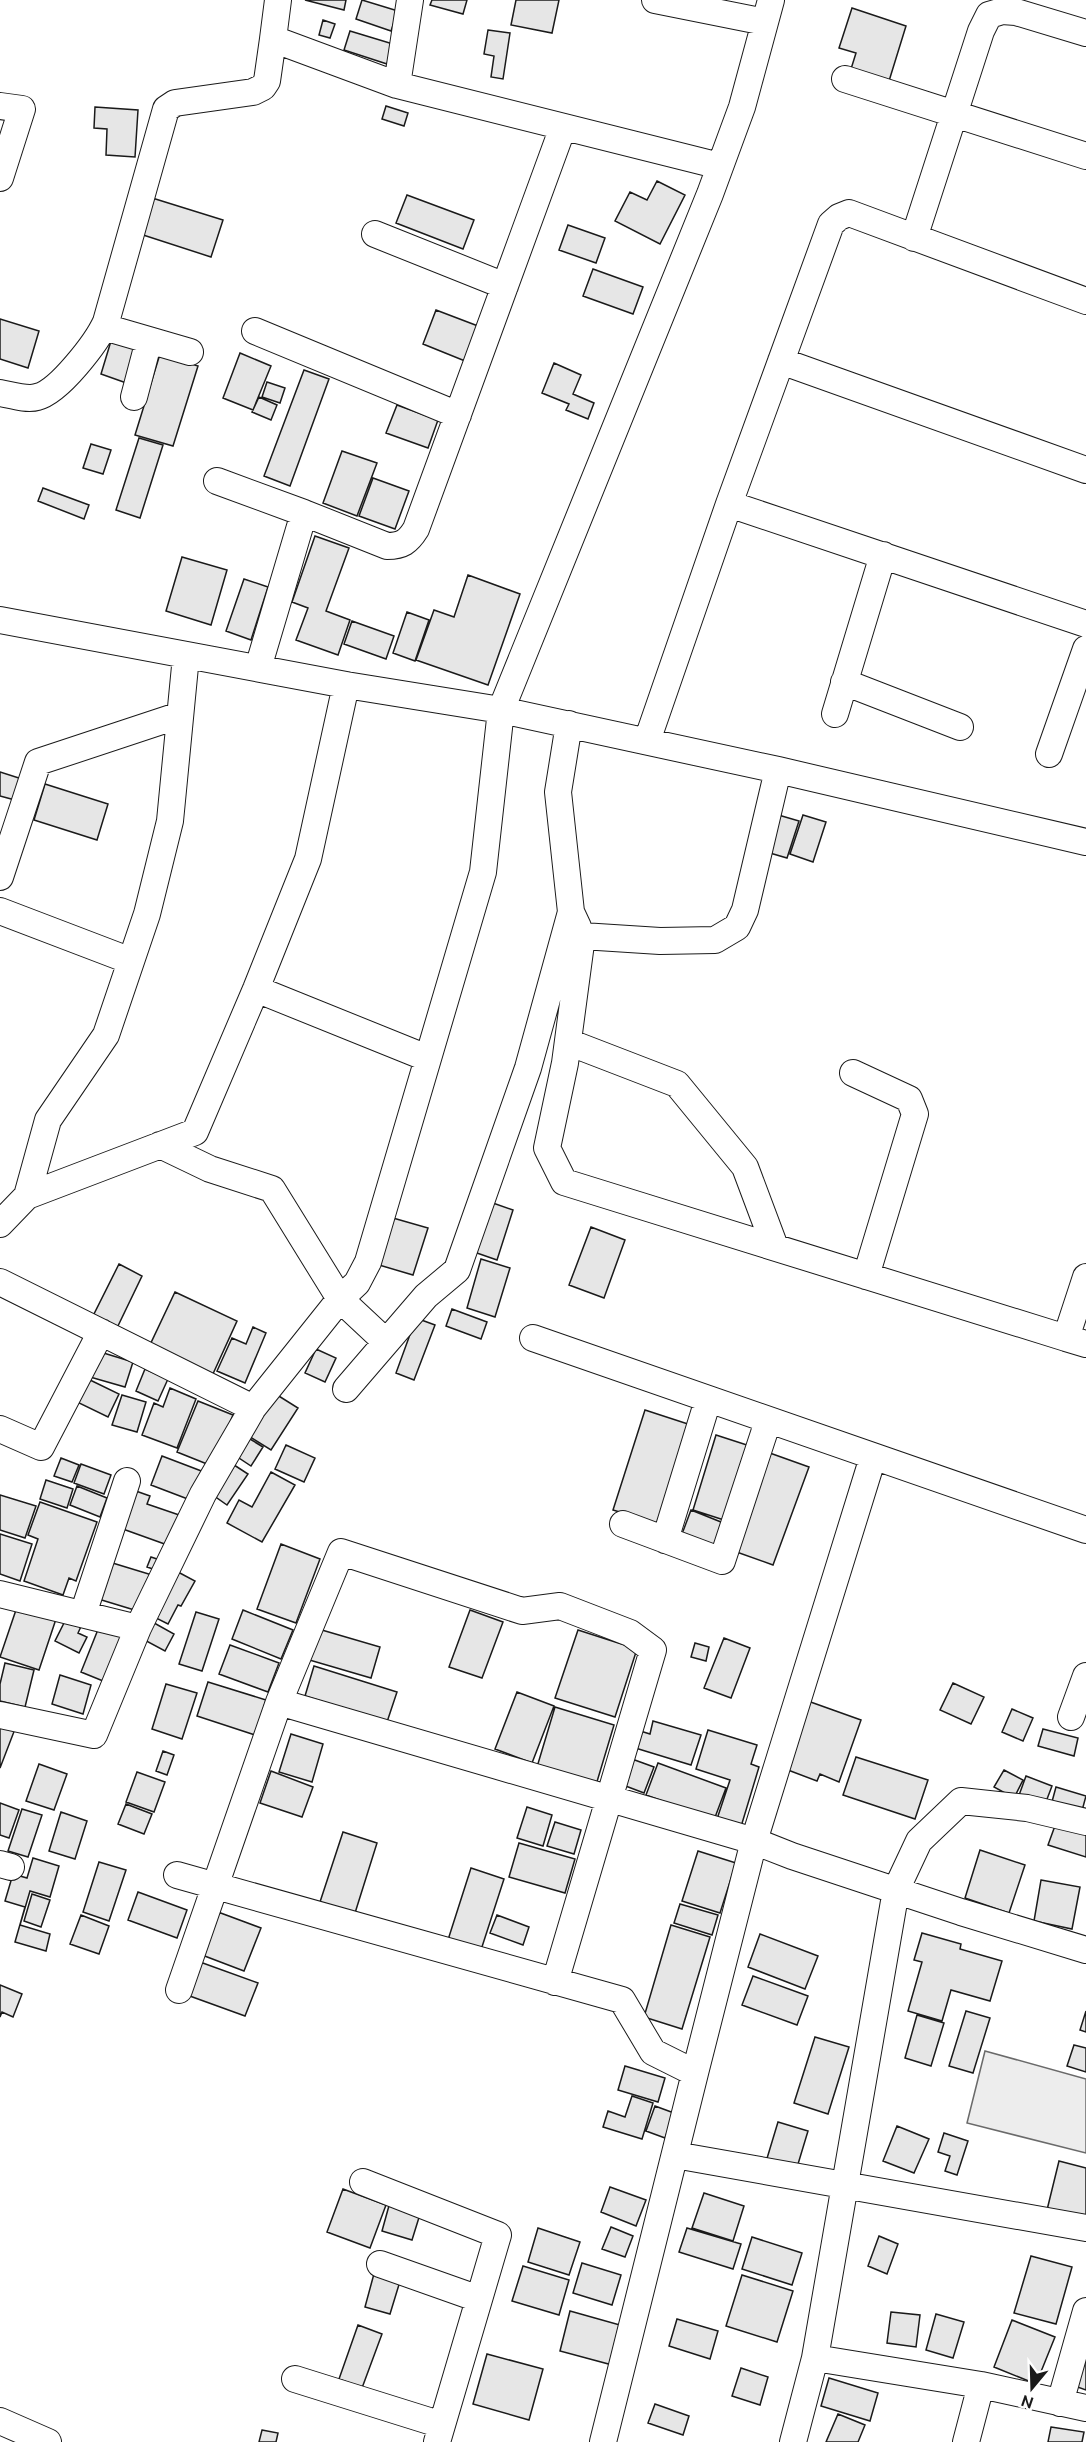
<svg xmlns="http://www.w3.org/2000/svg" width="1086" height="2442" font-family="Ubuntu,sans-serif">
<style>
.built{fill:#ededed;stroke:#6a6a6a;stroke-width:1.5}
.building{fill:#e6e6e6;stroke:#1a1a1a;stroke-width:1.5}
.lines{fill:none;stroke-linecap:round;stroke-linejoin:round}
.minor-casing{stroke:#1a1a1a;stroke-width:28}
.minor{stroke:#fff;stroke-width:26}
</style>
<rect width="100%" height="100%" fill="#fff"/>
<!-- built -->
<path class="built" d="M985,2051L1086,2079V2153L967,2123Z"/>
<!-- building -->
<path class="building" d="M305,0H346L344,10Z
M362,0L398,11L391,31L356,19Z
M432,0H467L463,14L430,5Z
M516,0H559L552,33L511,25Z
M852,8L906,26L889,81L851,69L856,53L839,48Z
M323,20L335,24L330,38L319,35Z
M488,30L510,33L503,79L491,77L494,56L484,54Z
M350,31L393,44L387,64L344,50Z
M386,106L408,113L404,126L382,119Z
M95,107L138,110L135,157L106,155L107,129L94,128Z
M657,181L685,195L660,244L615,221L630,192L647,200Z
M407,195L474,220L463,249L396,223Z
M149,197L223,220L211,257L137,233Z
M568,225L605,238L596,263L559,250Z
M593,269L643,287L633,314L583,296Z
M436,310L478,326L465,361L423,344Z
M0,319L39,331L28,368L0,359Z
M111,341L143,351L132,385L101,374Z
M240,353L271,366L253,410L223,398Z
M160,354L198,366L173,446L135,435Z
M554,363L581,375L573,394L594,403L588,419L566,410L569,404L542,393Z
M304,370L329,379L290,486L264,476Z
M267,382L285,388L280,403L262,397Z
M259,397L277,405L271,420L252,412Z
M397,405L438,420L428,448L386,433Z
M139,438L163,445L140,518L116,510Z
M91,444L111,450L103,474L83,468Z
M342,451L377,463L357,516L323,503Z
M373,478L409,491L395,529L359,516Z
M43,488L89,505L84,519L38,501Z
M315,536L349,548L326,611L350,620L338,655L296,640L308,608L292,602Z
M182,557L227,570L211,625L166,611Z
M468,575L520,594L488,685L416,660L434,610L454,617Z
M244,579L268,587L251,640L226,631Z
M407,612L429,620L415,661L393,653Z
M352,621L394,636L386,659L344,644Z
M0,772L22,779L15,800L0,796Z
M45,784L108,804L97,840L34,820Z
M775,814L799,821L787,858L763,851Z
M803,815L826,822L813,862L790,854Z
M490,1202L513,1210L497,1260L474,1252Z
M393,1218L428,1228L413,1275L379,1265Z
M591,1227L625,1240L604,1298L569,1285Z
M481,1259L510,1268L495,1317L467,1308Z
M119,1264L142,1276L116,1330L92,1318Z
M175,1292L237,1321L212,1376L149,1347Z
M452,1309L487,1322L481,1339L446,1326Z
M416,1318L435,1325L414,1380L396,1373Z
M253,1327L266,1333L245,1383L217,1371L232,1338L246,1344Z
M316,1349L336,1358L325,1382L305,1373Z
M97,1351L133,1362L125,1387L90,1377Z
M145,1369L168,1379L158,1401L136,1391Z
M88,1379L119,1394L108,1417L77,1402Z
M170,1388L196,1399L177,1448L142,1435L154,1403L163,1407Z
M274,1393L298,1408L271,1450L247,1435Z
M122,1395L146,1402L137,1432L112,1425Z
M198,1401L233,1415L212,1466L177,1452Z
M645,1410L691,1425L659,1524L613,1510Z
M716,1435L750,1446L727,1521L693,1510Z
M245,1436L263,1447L251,1466L233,1454Z
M286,1445L315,1458L304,1482L275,1469Z
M767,1452L809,1467L773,1565L731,1550Z
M162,1456L204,1472L193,1501L151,1485Z
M61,1458L79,1465L72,1482L54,1476Z
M231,1463L248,1474L227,1505L210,1493Z
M81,1464L111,1475L104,1494L74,1483Z
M271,1472L295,1485L262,1542L227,1523L239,1500L252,1507Z
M46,1480L73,1489L67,1508L40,1499Z
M77,1486L107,1498L100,1517L70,1505Z
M133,1490L150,1496L147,1504L185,1517L173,1547L120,1528Z
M0,1495L36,1506L25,1538L0,1530Z
M40,1502L97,1522L76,1581L69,1578L63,1595L24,1581L38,1539L28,1535Z
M691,1510L726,1524L717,1547L682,1534Z
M0,1534L32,1544L20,1581L0,1574Z
M281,1544L320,1559L296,1623L257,1609Z
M151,1557L160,1560L156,1570L147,1567Z
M106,1561L152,1575L141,1612L95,1598Z
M178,1572L195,1581L181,1606L178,1605L168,1624L154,1617Z
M17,1607L57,1616L39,1670L0,1657Z
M243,1610L293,1630L281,1659L232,1639Z
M470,1610L503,1622L482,1678L449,1667Z
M196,1612L219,1619L202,1671L179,1664Z
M68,1615L83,1622L78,1633L87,1637L79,1653L55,1641Z
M147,1619L174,1634L165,1651L137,1636Z
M99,1627L126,1638L108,1683L81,1672Z
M315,1628L380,1647L371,1678L306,1659Z
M578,1630L637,1649L615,1717L555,1698Z
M724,1638L750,1648L731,1698L704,1688Z
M695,1643L709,1647L706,1661L691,1657Z
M230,1645L279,1663L268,1692L219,1674Z
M5,1663L34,1670L25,1707L0,1701V1684Z
M314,1666L397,1692L387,1722L305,1696Z
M60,1675L91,1685L83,1714L52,1704Z
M208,1682L266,1700L255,1735L197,1716Z
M953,1683L984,1697L971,1724L940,1710Z
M166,1684L197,1693L182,1739L152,1729Z
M517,1692L554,1706L532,1763L495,1749Z
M805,1700L861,1720L839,1782L820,1774L817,1781L780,1767Z
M555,1707L614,1725L596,1785L537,1767Z
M1012,1709L1033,1718L1023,1741L1002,1732Z
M653,1721L701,1735L691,1765L632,1747L637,1730L650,1734Z
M0,1723L15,1729L0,1768Z
M1043,1729L1078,1738L1074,1756L1038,1746Z
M708,1730L757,1745L751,1764L759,1767L740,1830L716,1822L730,1780L696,1769Z
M291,1734L323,1744L312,1782L279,1772Z
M163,1751L174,1755L167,1775L156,1771Z
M856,1757L928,1780L915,1819L843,1795Z
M632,1759L654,1767L644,1793L623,1785Z
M658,1763L726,1788L714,1820L646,1795Z
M39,1764L67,1774L54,1810L26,1801Z
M1004,1770L1023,1780L1014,1798L994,1787Z
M271,1771L313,1787L302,1817L260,1803Z
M137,1772L165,1782L154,1812L126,1802Z
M1026,1776L1052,1786L1044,1807L1018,1798Z
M1056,1787L1086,1796L1080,1818L1050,1809Z
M0,1803L19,1810L9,1838L0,1835Z
M126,1804L152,1814L144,1834L118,1824Z
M527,1807L552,1815L543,1846L517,1838Z
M22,1809L42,1815L28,1857L8,1851Z
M61,1812L87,1821L75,1859L49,1851Z
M555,1822L581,1830L574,1854L547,1846Z
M1056,1823L1086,1833V1857L1048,1845Z
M343,1832L377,1843L355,1913L320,1902Z
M519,1843L575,1859L565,1893L509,1877Z
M980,1850L1025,1865L1009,1913L965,1898Z
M698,1851L736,1863L720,1913L682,1901Z
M33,1858L59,1866L50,1897L30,1891L20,1925L50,1934L46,1951L15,1942L25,1907L5,1901L13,1874L27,1878Z
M99,1862L126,1870L109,1921L83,1912Z
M471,1868L504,1879L480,1953L447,1943Z
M1041,1880L1080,1887L1072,1929L1034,1921Z
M138,1892L187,1910L177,1938L128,1920Z
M32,1894L50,1900L41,1927L24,1921Z
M680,1904L718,1915L712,1935L674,1923Z
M218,1912L261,1928L244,1971L202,1955Z
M81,1915L109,1926L99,1954L70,1944Z
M497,1915L529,1927L523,1945L490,1933Z
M671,1925L710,1937L682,2029L644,2017Z
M922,1933L961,1944L960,1949L1002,1961L990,2001L951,1990L942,2021L908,2011L922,1962L914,1960Z
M760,1934L818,1956L805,1989L748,1967Z
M200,1962L258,1983L245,2016L187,1995Z
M753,1976L808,1996L797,2025L742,2005Z
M0,1985L22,1994L13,2017L2,2012L0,2017Z
M966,2011L990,2018L973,2073L949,2066Z
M1086,2011V2032L1080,2030Z
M917,2015L944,2023L931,2066L905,2058Z
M815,2037L849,2047L828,2114L794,2103Z
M1074,2045L1086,2048V2072L1067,2066Z
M625,2066L665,2078L658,2102L618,2090Z
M632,2096L653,2103L642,2139L603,2127L608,2111L625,2117Z
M655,2106L674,2113L665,2138L646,2131Z
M778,2122L808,2131L795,2174L765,2165Z
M897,2126L929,2139L914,2173L883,2161Z
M944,2133L968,2141L957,2175L945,2171L950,2156L938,2152Z
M1059,2161L1086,2168V2217L1047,2210Z
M610,2187L646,2200L636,2226L601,2212Z
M343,2189L386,2205L370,2248L327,2232Z
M704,2193L744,2206L733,2241L692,2228Z
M390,2202L421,2211L412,2240L382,2231Z
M611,2227L633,2236L625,2257L602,2249Z
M538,2228L580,2242L569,2275L528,2262Z
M687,2228L741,2244L733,2269L679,2252Z
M879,2236L898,2244L887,2274L868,2266Z
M752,2237L802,2253L792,2285L742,2269Z
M1031,2256L1072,2267L1056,2324L1014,2313Z
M582,2263L621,2275L612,2305L573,2293Z
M523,2266L569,2280L559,2315L512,2301Z
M375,2270L401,2278L390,2314L365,2307Z
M742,2275L793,2291L777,2342L726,2326Z
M570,2311L627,2327L616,2366L560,2351Z
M891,2312L920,2315L916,2347L887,2343Z
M936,2314L964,2322L953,2358L926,2350Z
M677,2319L718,2331L710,2359L669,2346Z
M1012,2320L1055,2337L1036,2384L994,2367Z
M358,2325L382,2334L362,2388L339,2379Z
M1086,2340V2390L1072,2385Z
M487,2354L543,2369L529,2420L473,2404Z
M741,2368L768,2377L760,2405L732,2396Z
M829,2378L878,2393L870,2421L821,2406Z
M655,2404L689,2416L683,2435L648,2423Z
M838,2414L865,2425L858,2442H826Z
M1051,2427L1084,2432L1082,2442H1048Z
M262,2430L278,2433L276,2442H259Z"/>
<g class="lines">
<defs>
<path id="minor" d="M278,0L273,39L397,85L720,166
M655,0L765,22
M845,79L1086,156
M397,85L410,0
M0,106L22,109L0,178
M375,234L505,286
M914,238L981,31L989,15L1002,11L1016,12L1086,33
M104,327L190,352
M255,331L458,415
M781,361L1086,470
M0,393C11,395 27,400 37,397C59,392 97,342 106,322L166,109L175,103L253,92L263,87L267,81L273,39
M134,397L149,340
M217,481L304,513L387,546C402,546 408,542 416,529L563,127
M729,504L1086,624
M0,620L346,685L501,710L778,770L1086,842
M258,668L304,513
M844,682L960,727
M835,714L883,555
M569,724L558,792L571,912L578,927
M647,741L729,504L831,224L839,217L849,213L1086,301
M1049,754L1086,649
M778,770L745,910L737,927L715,940L660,941L582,936L565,1063L547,1148L564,1182L1066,1338
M0,877L38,762L180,715
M0,911L131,961
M256,989L427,1058
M568,1042L677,1084L745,1167L775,1247
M853,1073L909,1099L915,1114L866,1276
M160,1145L210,1169L272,1189L340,1299L386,1342
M27,1196L48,1120L106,1035L147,914L170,821L186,656
M0,1224L27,1196L195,1132L256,989L308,859L346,685
M1086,1277L1066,1338L1086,1344
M0,1282L253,1408
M533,1338L1086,1530
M346,1389L426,1296L457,1270L528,1068L571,912
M0,1429L41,1447L101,1332
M873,1457L754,1841L792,1856L961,1912L1086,1950
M623,1524L722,1561L768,1421
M665,1540L708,1400
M0,1594L138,1628
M83,1614L127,1481
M279,1702L754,1841L695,2073
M0,1715L94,1735L138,1628L203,1494L253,1408L340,1299L357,1283L368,1262L483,872L501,710L710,194L742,107L771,0
M1071,1717L1086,1676
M0,1864L11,1867
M177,1875L622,2000L653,2052L695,2073L603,2442
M179,1990L279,1702L341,1552L522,1611L560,1606L630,1633L653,1650L555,1982
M675,2155L1086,2228
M363,2182L498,2235L437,2442
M380,2264L479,2299
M815,2358L981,2385L1086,2408
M295,2379L442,2425
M1060,2403L1086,2311
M0,2421L48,2442
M793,2442L815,2358L896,1890L919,1841L961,1801L1027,1808L1086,1822
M966,2442L981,2385"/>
</defs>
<!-- minor casing -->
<use href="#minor" class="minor-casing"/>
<!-- minor -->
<use href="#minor" class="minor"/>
</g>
<!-- north arrow -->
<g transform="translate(1032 2388) rotate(199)" stroke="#ffffff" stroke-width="4.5" paint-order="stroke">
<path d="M0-4.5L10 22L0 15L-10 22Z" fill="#1a1a1a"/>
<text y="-9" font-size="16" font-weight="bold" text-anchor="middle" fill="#1a1a1a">N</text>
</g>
</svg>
